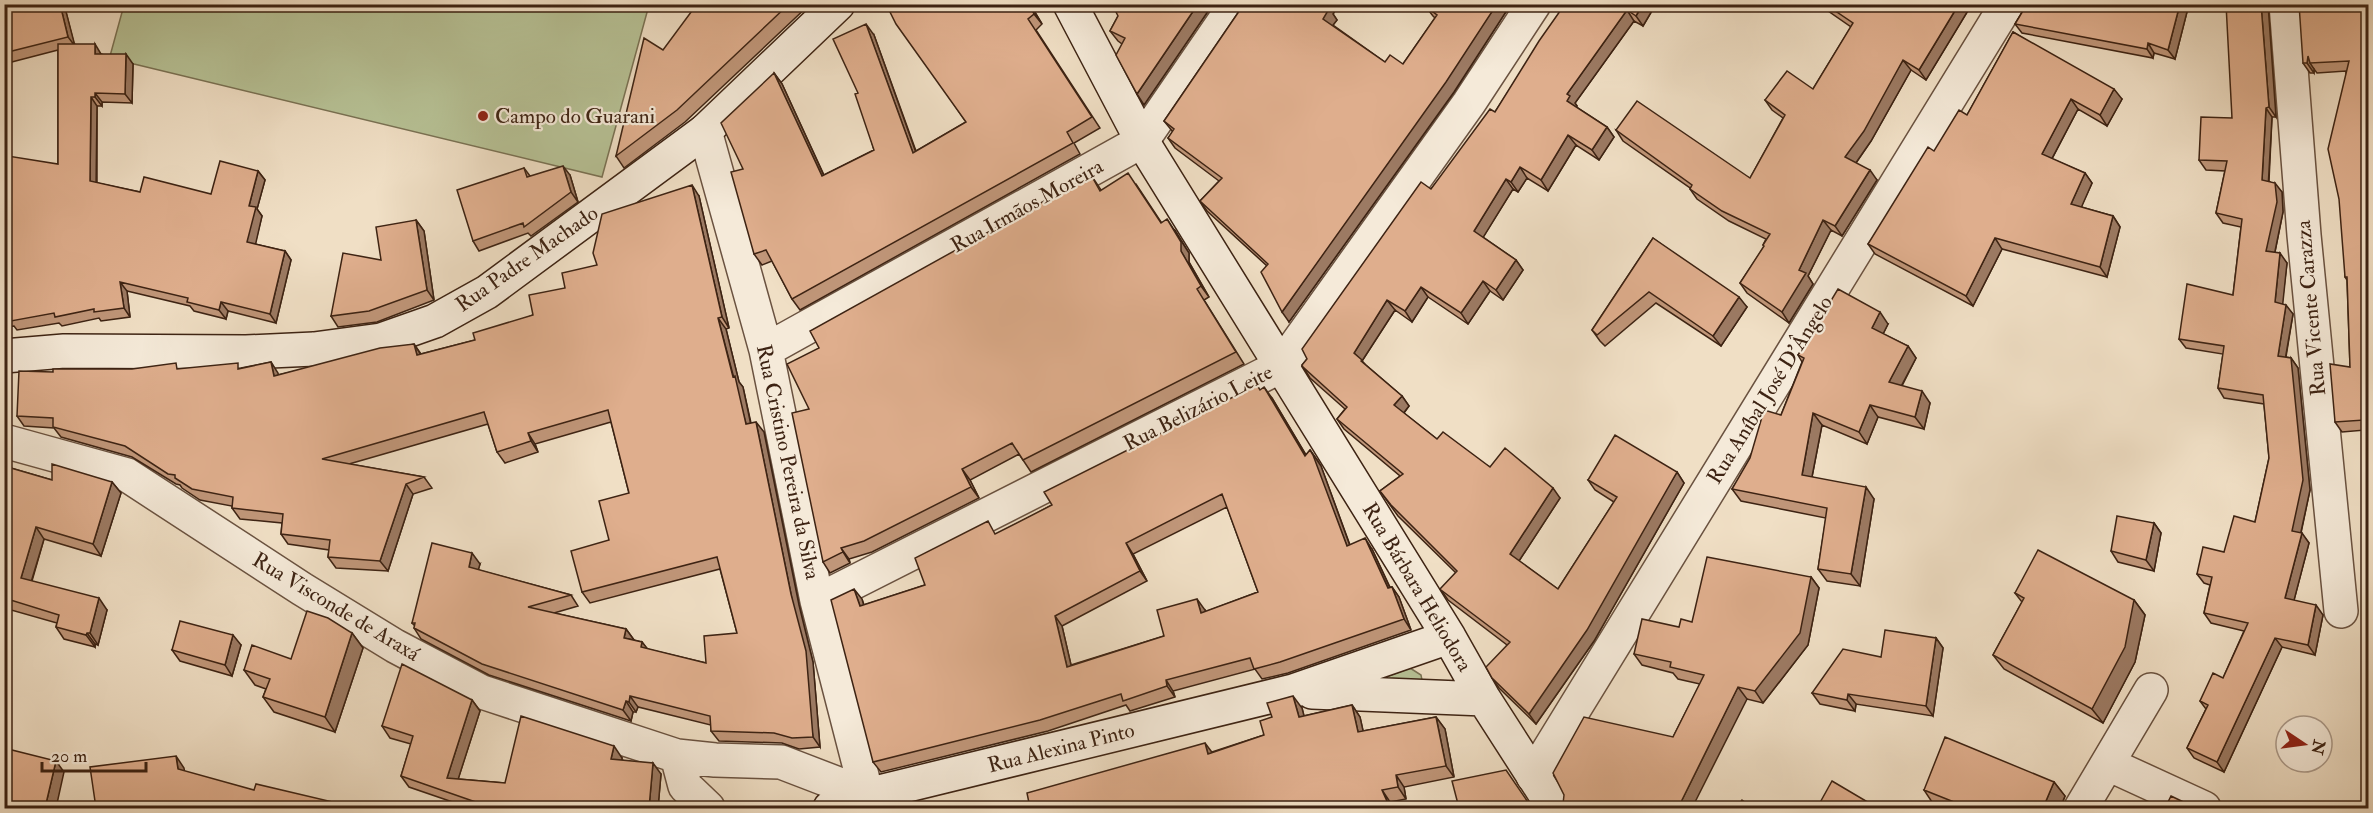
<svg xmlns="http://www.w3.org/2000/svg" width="2373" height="813" font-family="'IM FELL Double Pica',serif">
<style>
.green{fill:#b7c296;stroke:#7a7254;stroke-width:1.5}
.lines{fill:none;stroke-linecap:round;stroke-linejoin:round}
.street-casing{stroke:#6a5240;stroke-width:36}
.secondary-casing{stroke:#3d2313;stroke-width:36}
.street{stroke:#f5ead9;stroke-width:33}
.secondary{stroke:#f5ead9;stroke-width:33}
.wall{fill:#c09679;stroke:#3d2313;stroke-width:1.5;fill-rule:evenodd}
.shaded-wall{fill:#9c7a63;stroke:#3d2313;stroke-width:1.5}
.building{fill:#dfae8d;stroke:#3d2313;stroke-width:1.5;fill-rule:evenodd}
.poi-dot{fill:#8f2418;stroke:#f5ead9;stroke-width:2}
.labels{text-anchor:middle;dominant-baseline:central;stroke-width:4.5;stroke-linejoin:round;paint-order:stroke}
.poi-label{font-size:21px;fill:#3d2313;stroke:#f5ead9;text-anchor:start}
.street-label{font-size:21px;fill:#3d2313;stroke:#f5ead9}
</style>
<rect width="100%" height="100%" fill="#f0dfc5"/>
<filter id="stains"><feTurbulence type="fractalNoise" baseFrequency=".00333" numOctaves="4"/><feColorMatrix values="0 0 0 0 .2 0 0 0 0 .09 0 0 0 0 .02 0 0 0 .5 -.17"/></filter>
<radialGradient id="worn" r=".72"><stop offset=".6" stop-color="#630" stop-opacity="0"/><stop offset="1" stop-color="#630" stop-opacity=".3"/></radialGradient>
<!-- green -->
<path class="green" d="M124,5H649L602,177L134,64L110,56Z
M1410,668L1421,675L1422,680L1359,687Z"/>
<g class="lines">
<defs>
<path id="street" d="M2286,4L2304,235L2341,611
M705,131L766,350L817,601L867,795
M766,350L1142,141L1236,4
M4,441L127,475L302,589L395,646L482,692L677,756
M817,601L1281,366L1469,103L1534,4
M2108,764L2204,808
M1533,776L2007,4
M708,808L685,786L677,756L715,760L781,762L867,795
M2081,808L2151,690"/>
<path id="secondary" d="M1070,4L1142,141L1449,637L1484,699L1554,808
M4,356L64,351L246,352L314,349L381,340L435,321L487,292L705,131L838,4
M1312,692L1484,699
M830,808L867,795L1293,691L1449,637"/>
</defs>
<!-- street casing -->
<use href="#street" class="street-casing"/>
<!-- secondary casing -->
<use href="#secondary" class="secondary-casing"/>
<!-- street -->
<use href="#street" class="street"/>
<!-- secondary -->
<use href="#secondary" class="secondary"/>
</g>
<!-- wall -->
<path class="wall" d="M4,4H64L74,44L101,54L133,64L132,103L102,102V106H97V183L140,192L211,194L258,171L265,180L257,209L262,216L255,244L285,251L291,260L276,323L228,311L226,319L194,311L190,306L127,291L130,317L101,321L99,318L62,326L59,323L17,330L14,326L4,327V173L58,164V50L4,64Z
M697,4H810L685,122L624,168L616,156Z
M886,4H1030L1042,24L1036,30L1100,128L1074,143L1080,154L800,310L792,299L772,261L762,265L754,254L743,169L774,73L782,84L824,175L874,150L858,93L874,35L916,151L966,122Z
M1213,4L1144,105L1137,94L1122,44L1118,41L1110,31L1118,16Z
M1244,4H1339L1333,14L1337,20L1333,25L1385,62L1403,64L1435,18L1433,16L1425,6L1511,4L1454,92L1289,322L1267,266L1207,211L1200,201L1219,181L1175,148L1168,138L1173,132L1164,121Z
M1565,4H1656L1643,26L1634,21L1575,103L1577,106L1576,107L1607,127L1614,137L1599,160L1576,145L1548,191L1527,178L1518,192L1513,189L1483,237L1516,260L1523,270L1503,300L1490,291L1468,324L1428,297L1412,322L1395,310L1362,361L1366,365L1402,396L1409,406L1404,413L1437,439L1490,467L1560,498L1519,561L1558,589L1614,502L1595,490L1588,480L1677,472L1684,483L1594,641L1536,724L1499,688L1492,678L1507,645L1448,600L1441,590L1456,573L1398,516L1380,491L1400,476L1344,429L1337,419L1345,409L1310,378L1302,365L1307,359L1431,189L1495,112Z
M1818,4H1972L1926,80L1911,70L1871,141L1856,163L1877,180L1842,236L1831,230L1808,276L1813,284L1789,323L1747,293L1740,283L1764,247L1763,245L1766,239L1729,221L1697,199L1690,189V188L1623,141L1616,130L1750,178L1783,118L1772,110L1765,100L1813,89L1851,27Z
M2027,4H2189L2175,59L2154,53L2153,58L2022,33L2015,24Z
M2268,4L2276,117H2272L2269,181L2282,192L2283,212L2275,252L2287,263L2282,304L2293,314L2286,357L2291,358L2298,368L2310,490L2301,533L2309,543L2294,600L2323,615L2315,655L2282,647L2224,772L2194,758L2187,748L2206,709L2200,701L2223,678L2244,631L2211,623L2204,613L2210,585L2204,583L2197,574L2224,552L2255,522L2269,458L2264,404L2224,398L2218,388L2223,354L2186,348L2179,339L2233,295L2241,227L2223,223L2216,213L2225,171L2206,170L2199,160L2232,118Z
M2368,4V469L2366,466L2365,430L2342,432L2335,422L2350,367L2347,280L2345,277L2346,71L2317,73L2314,69V73H2310L2303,63Z
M2013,32L2122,99L2107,126L2078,109L2052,159L2085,173L2092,183L2081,207L2113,216L2120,227L2107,277L2002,249L1973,306L1875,254L1868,244L1967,115Z
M524,168L530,176L570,175L578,202L531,236L528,233L479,251L473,241Z
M1091,175L1101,190L1136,184L1161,222L1175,230L1189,253V262L1209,297L1204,300L1244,364L1031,472L1019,454L970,480L979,498L872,552L849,559L850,563L830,573L823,562L809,409L819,348Z
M699,196L729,328L726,329L739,382L743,387L751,423L764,432L799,605L813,662L820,747L799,749L782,743L719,741L711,731V725L638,707L636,712H633L631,721L489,675L421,639L414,628L415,626L412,623L480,564L478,570L571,595L578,606L554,613L626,629L634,640L642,642L647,649L706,663L737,633L720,569L590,603L582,592L609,540L629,493L611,422L535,444L538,452L505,463L497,452L488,424L349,464L424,477L432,488L413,494L388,571L336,568L328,557L329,550L288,544L281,534L282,523L240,519L232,508V506L200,500L182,488L180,485L176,484L132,457L61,437L54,428L24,426L17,416L53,372L132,369L241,368L271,362L278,375L414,344L421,354L475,340L533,315L565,288Z
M416,220L424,231L434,300L377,322L338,327L331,316Z
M1653,238L1747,307L1721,346L1656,303L1605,346L1600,341L1592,330Z
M1888,324L1883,334L1908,346L1916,358L1902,386L1930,403L1924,429L1878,417L1867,444L1822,425L1812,477L1874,499L1860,586L1827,581L1818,569L1826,518L1741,501L1732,489L1781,415L1802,362L1798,355Z
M1260,390L1272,398L1306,455L1310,450L1318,461L1321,466L1350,545L1372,549L1390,587H1392L1399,597L1411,630L1288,673L1262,679L1255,669L1173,691L1175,697L1130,711L1126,705L1048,731L881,772L873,762L862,599L864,605L925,585L997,534L1052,505ZM1227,507L1258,592L1205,612V610L1164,636L1071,665L1062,626L1147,581L1133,554Z
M4,466L52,480L112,482L121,493L101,556L44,539L32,581L107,610L98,645L95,644V647L64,639L56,627L57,623L4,608Z
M2154,523L2161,533L2154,571L2118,562L2111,551Z
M1811,577L1819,588L1808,645L1763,703L1747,699L1673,737L1700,684L1678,679L1673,673L1642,665L1634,654L1679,627Z
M2015,593L2134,600L2145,615L2135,662L2103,723L2004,669L1993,655L2022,602Z
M352,633L363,648L335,732L274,712L263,697L266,689L255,685L244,670L291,659Z
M1936,638L1943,648L1933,716L1856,704L1855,711L1820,704L1812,693L1881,657Z
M241,645L232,676L180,661L172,650Z
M472,700L480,711L458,779L505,783L622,758V760L661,774L658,808H470L409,787L401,776L411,744L390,738L382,726Z
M1352,705L1360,717L1363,731L1436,717L1445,729L1454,777L1404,787L1406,799L1390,802L1393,808H1030L1212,752L1264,735L1302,708L1304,716Z
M2054,782L2065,796L2060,808H1943L1934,805L1924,790Z"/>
<!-- shaded-wall -->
<path class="shaded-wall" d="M60,4H64L75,46L68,37Z
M1029,4H1030L1042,24L1034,14Z
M1198,4H1213L1144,105L1137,94Z
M1325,4H1339L1333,14L1337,20L1330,29L1323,19Z
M1497,4H1511L1454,92L1289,322L1282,312Z
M1643,4H1656L1643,26L1636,16Z
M1959,4H1972L1926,80L1919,70Z
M2180,4H2189L2175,59L2168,50Z
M2261,4H2268L2276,117L2269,107Z
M1627,10L1634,21L1575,103L1577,106L1574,111L1567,101V94Z
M866,24L874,35L920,164L913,153Z
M2148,43L2154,53L2153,58L2147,49Z
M95,44L101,54V63L95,54Z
M126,54L133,64L132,103L125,94Z
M2308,56L2310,63L2314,69V73L2307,63Z
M1903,60L1911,70L1871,141L1853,167L1845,157Z
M774,73L782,84L829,187L822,176Z
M2114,89L2122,99L2107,126L2100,115Z
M95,93L102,102V106L95,97Z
M91,97L97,106L96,190L90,181Z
M2071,99L2078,109L2049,164L2042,154Z
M2266,108L2272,117L2268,189L2262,180Z
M1607,127L1614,137L1599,160L1592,150Z
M1568,135L1576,145L1548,191L1541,180Z
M563,166L570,175L578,202L571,192Z
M1520,167L1527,178L1518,192L1511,182Z
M1870,170L1877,180L1842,236L1835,226Z
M258,171L265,180L257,209L262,216L254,251L247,242L249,206Z
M2085,173L2092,183L2078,215L2071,204Z
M1506,179L1513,189L1481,241L1474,231Z
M2275,183L2282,192L2283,212L2273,261L2266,251Z
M692,185L699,196L729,328L722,317Z
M2113,216L2120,227L2107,277L2100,267Z
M1167,219L1189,253V262L1209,297L1201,286L1181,251Z
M416,220L424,231L434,300L427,290Z
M1823,220L1831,230L1808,276L1813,284L1789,323L1782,312L1799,270Z
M1995,238L2002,249L1973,306L1966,296Z
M285,251L291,260L276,323L270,314Z
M2280,253L2287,263L2282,311L2275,302Z
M1516,260L1523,270L1503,300L1496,290Z
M1483,281L1490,291L1468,324L1461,313Z
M120,282L127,291L130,317L124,308Z
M1421,287L1428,297L1412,322L1405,311Z
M1739,297L1747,307L1721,346L1713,336Z
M1387,300L1395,310L1362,361L1369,370L1354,353Z
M221,302L228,311L226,319L219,310Z
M2286,305L2293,314L2284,366L2278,356Z
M1880,312L1888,324L1880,340L1872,328Z
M718,318L726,329L739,382L743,387L753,435L746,424Z
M414,344L421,355H417Z
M1908,346L1916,358L1897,394L1889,382Z
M2291,358L2298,368L2310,490L2299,541L2292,531Z
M271,362L278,373L281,387L274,376Z
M1264,387L1272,398L1313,467L1305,456Z
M1922,391L1930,403L1924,429L1915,417Z
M1402,396L1409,406L1402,415L1394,405Z
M1870,405L1878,417L1867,444L1859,432Z
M1813,413L1822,425L1810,487L1802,475Z
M756,422L764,432L799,605L813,662L820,747L813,737L791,594Z
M528,433L535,444L538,452L531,441Z
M1310,450L1321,466L1354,557L1347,546Z
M962,469L970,480L979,498L971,487Z
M1677,472L1684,483L1594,641L1536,724L1529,714Z
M112,482L121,493L101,556L93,544Z
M406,484L413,494L388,571L380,561Z
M1866,487L1874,499L1860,586L1851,574Z
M1553,488L1560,498L1517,564L1510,554Z
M2154,523L2161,533L2154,571L2146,560Z
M36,527L44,539L29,589L21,578Z
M2302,533L2309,543L2292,608L2285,598Z
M1365,538L1372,549L1395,599L1388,588Z
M1126,543L1133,554L1147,581L1140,571Z
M841,548L849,559L850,563L843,552Z
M472,553L480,564L476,578L469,567Z
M1811,577L1819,588L1808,645L1763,703L1755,691Z
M1392,587L1399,597L1411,630L1404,619Z
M854,589L862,599L867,617L860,606Z
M99,598L107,610L98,645L90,633Z
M1197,599L1205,610L1209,624L1201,613Z
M2134,600L2145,615L2135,662L2103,723L2092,709Z
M2316,605L2323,615L2315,655L2308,645Z
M1055,616L1062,626L1074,678L1067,667Z
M626,629L634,640L624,638Z
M87,633L95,644V647L86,635Z
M352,633L363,648L335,732L325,717Z
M233,635L241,645L232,676L225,665Z
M1936,638L1943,648L1933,716L1926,706Z
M2275,638L2282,647L2224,772L2217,762Z
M642,642L650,652L641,647Z
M1166,680L1173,691L1175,697L1167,686Z
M1738,687L1747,699L1692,808H1678Z
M1848,694L1856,704L1855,711L1847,700Z
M630,696L638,707L636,712L629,702Z
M1293,696L1302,708L1307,728L1299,717Z
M472,700L480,711L455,789L447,778Z
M626,701L633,712L631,721L623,710Z
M1352,705L1360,717L1366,744L1358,732Z
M1436,717L1445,729L1454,777L1446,766Z
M1205,743L1214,755L1208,754Z
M614,746L622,758L620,771L611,759Z
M176,756L184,768L186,781L178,769Z
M56,761L64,772L56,808H45Z
M653,763L661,774L658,808H649Z
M1396,775L1404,787L1406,799L1398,787Z
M2054,782L2065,796L2060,808H2043Z
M1382,790L1390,802L1393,808H1390Z
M337,803L341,808H336Z
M1871,804L1875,808H1868Z"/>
<!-- building -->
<path class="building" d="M4,4H60L68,37L4,53Z
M697,4H789L677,110L616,156L644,38L663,50Z
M886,4H1029L1034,14L1028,19L1092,117L1067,132L1073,143L792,299L766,250L754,254L731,172L743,169L721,123L774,73L822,176L874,150L855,94L858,93L833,39L866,24L913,153L966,122L896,24Z
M1112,4H1198L1137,94L1116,55L1125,38L1110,31L1118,16Z
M1244,4H1325L1324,6L1329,9L1323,19L1385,62L1390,55L1403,64L1437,15L1425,6L1426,4H1497L1446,82L1282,312L1261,272L1268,264L1200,201L1222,178L1168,138L1174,129L1164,121Z
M1565,4H1643L1636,16L1627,10L1567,94L1570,96L1567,101L1607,127L1592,150L1568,135L1541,180L1520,167L1511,182L1506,179L1474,231L1516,260L1496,290L1483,281L1461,313L1421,287L1405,311L1387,300L1354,353L1362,360L1361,361L1402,396L1394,405L1437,439L1443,432L1490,467L1505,448L1553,488L1510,554L1558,589L1617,497L1588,480L1615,435L1677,472L1587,630L1529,714L1492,678L1486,667L1510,642L1441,590L1440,589L1457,571L1391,505L1380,491L1403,474L1337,419L1347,407L1303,367L1302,365L1307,359L1302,349L1421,182L1431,189L1490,109L1495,112L1539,41Z
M1825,4H1959L1919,70L1903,60L1864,131L1845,157L1870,170L1835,226L1823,220L1799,270L1806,273L1782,312L1740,283L1764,246L1763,245L1770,234L1722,211L1690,189L1692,185L1616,130L1637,101L1750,178L1785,115L1765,100L1787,71L1813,89L1853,23Z
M2027,4H2180L2168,50L2148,43L2147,49L2015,24Z
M2226,4H2261L2269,107L2266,108L2262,180L2275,183L2277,202L2266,251L2280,253L2275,302L2286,305L2278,356L2291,358L2303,480L2292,531L2302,533L2285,598L2316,605L2308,645L2275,638L2217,762L2187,748L2208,705L2200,701L2213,673L2223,678L2248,623L2204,613L2212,577L2197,574L2203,547L2224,552L2234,516L2255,522L2269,458L2263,395L2218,388L2224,346L2179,339L2187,284L2233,295L2242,219L2216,213L2227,161L2199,160L2201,117L2232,118Z
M2299,4H2368V466H2366L2364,420L2335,422L2330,364L2350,367L2347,277H2345L2339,199L2328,149L2349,61L2310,63L2308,56L2307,63H2303Z
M2013,32L2114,89L2100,115L2071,99L2042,154L2085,173L2071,204L2113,216L2100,267L1995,238L1966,296L1868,244L1928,147L1934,151L1959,110L1967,115Z
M58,44H95V54H126L125,94L95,93V97H91L90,181L140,192L144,177L211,194L220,161L258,171L249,206L256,207L247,242L285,251L270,314L221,302L219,310L187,302L188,298L120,282L124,308L94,312V309L55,317L54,313L11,321L10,316L4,317V173L8,156L58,164Z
M563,166L571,192L524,227L523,223L473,241L457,190L524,168L527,177Z
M1128,173L1161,223L1167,219L1181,242V251L1201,286L1197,289L1236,352L1023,460L1012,443L962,469L971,487L864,541L841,548L843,552L823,562L792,413L809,409L787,364L819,348L810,331L1091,175L1100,191Z
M692,185L722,317L718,318L733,377L735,376L746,424L756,422L791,594L806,651L813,737L792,738L774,733L711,731L710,716L630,696L629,702L626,701L623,710L482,664L414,628L415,623H412L432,543L472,553L469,567L571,595L528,607L626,629L624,638L642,642L641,647L706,663L704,636L737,633L717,557L582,592L571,551L609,540L599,501L629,493L608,410L528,433L531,441L497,452L484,412L322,459L424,477L406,484L380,561L328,557L330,540L281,534L283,514L232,508L233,497L192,489L175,478V475L168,474L125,446L53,427V418L17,416L19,371L53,372V369H132L176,363L177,369L238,363V369L271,362L274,376L380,348L414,344L417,355L475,340L473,333L533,315L529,295L565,288L562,273L597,265L593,253L602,214Z
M416,220L427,290L369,311L331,316L343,253L381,260L376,227Z
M1653,238L1739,297L1713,336L1649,292L1597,335L1592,330Z
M1838,289L1880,312L1872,328L1908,346L1889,382L1922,391L1915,417L1870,405L1859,432L1813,413L1802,475L1866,487L1851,574L1818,569L1827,508L1732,489L1750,458L1764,410L1781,415L1804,358L1798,355Z
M1257,385L1260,390L1264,387L1305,456L1310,450L1313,455L1347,546L1365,538L1388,588L1392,587L1404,619L1280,662L1254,669L1250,658L1166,680L1167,686L1123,701L1121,694L1040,720L873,762L831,600L854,589L860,606L925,585L915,558L988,521L995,534L1052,505L1044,492ZM1222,494L1258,592L1201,613L1197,599L1157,610L1164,636L1067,667L1055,616L1140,571L1126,543Z
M52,464L112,482L93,544L36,527L21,578L99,598L90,633H87L86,635L56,627L59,615L4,598V466L52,480Z
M2117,516L2154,523L2146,560L2111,551Z
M2038,550L2134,600L2125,647L2092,709L1993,655L2024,598L2015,593Z
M1707,557L1811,577L1800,633L1755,691L1738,687L1678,808H1559L1563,804L1564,795L1553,773L1584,717L1673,737L1704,675L1670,667L1671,662L1634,654L1642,619L1679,627L1681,619L1692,622Z
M307,611L328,618L352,633L325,717L263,697L270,679L244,670L252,645L291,659Z
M180,621L233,635L225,665L172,650Z
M1885,630L1936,638L1926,706L1848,694L1847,700L1812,693L1843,649L1881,657Z
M402,664L472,700L447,778L505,783L521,716L614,746L611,759L653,763L649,808H482L490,807L401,776L413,736L382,726Z
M2368,671V693L2365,692Z
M1293,696L1299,717L1352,705L1358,732L1436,717L1446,766L1396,775L1398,787L1382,790L1390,808H1278L1276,802L1256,808H1030L1027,793L1205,743L1208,754L1264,735L1260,721L1272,717L1267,703Z
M1945,737L2054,782L2043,808H1969L1924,790Z
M4,744L12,750L56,761L45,808H4Z
M176,756L178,769L254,790L256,784L337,803L336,808H96L90,767Z
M1506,770L1532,808H1459L1452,781Z
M1832,781L1871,804L1868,808H1817Z
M2171,796L2196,808H2165Z
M1742,800L1753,808H1736Z
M975,804L976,808H962Z"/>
<!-- markers -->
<circle class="poi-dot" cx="483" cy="116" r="6"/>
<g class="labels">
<!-- poi labels -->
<g class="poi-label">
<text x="495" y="116">Campo do Guarani</text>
</g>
<!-- street labels -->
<g class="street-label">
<text transform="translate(1027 206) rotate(-29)">Rua Irmãos Moreira</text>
<text transform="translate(527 259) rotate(-35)">Rua Padre Machado</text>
<text transform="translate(2311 308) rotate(-95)">Rua Vicente Carazza</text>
<text transform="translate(1770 390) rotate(-58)">Rua Aníbal José D'Ângelo</text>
<text transform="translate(1198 408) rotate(-27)">Rua Belizário Leite</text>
<text transform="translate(788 462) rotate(78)">Rua Cristino Pereira da Silva</text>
<text transform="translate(1417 587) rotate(59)">Rua Bárbara Heliodora</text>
<text transform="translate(336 607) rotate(31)">Rua Visconde de Araxá</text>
<text transform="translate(1061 748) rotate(-14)">Rua Alexina Pinto</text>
</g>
</g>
<!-- margin -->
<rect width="2373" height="813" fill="none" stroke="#f0dfc5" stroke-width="24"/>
<rect x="6" y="6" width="2361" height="801" fill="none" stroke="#3d2313" stroke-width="3"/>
<rect x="12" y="12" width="2349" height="789" fill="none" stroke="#3d2313" stroke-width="1.5"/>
<!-- north arrow -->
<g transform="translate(2304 744) rotate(103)"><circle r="28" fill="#f5ead9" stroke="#ab9a8a" stroke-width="1.5"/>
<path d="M0-4.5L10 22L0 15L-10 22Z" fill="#8f2418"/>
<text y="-9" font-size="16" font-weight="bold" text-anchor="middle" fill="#3d2313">N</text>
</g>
<!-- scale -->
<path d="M42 762v9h104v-9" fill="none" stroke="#3d2313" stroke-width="3"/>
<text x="51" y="762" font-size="18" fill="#3d2313" stroke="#f5ead9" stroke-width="4.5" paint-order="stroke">20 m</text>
<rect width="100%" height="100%" filter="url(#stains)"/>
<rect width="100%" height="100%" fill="url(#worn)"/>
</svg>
